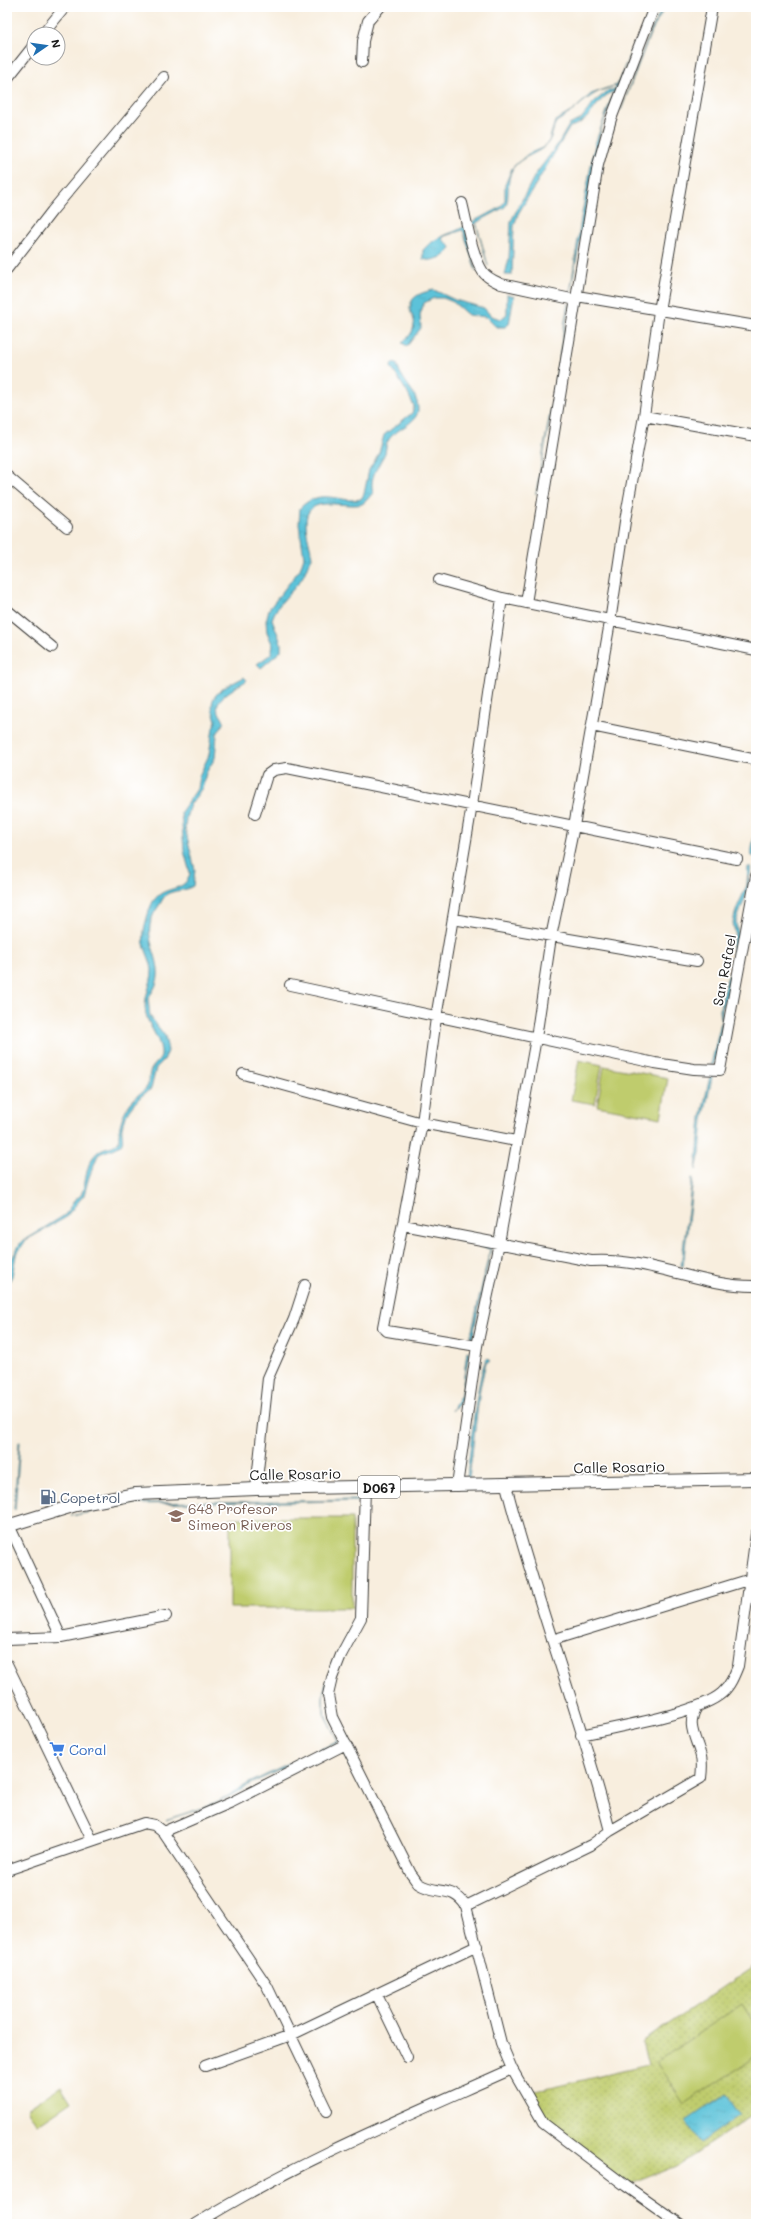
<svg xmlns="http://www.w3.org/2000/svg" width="763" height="2231" font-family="Mali,sans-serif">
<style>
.green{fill:url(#green-dots);stroke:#6e7444}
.pitch{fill:#bfcc6d;stroke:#6e7444}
.water{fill:url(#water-ripples);stroke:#3c6f7a}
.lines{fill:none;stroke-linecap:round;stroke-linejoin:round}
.minor-casing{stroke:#3d3c39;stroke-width:12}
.major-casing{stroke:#3d3c39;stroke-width:14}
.minor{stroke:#fff;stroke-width:10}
.major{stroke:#fff;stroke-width:12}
.labels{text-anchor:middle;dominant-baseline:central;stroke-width:3.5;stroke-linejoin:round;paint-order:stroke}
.shield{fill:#fff;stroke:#606060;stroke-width:1}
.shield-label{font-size:13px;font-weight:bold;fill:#1c1c1c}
.street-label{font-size:14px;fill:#1c1c1c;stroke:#fff}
.service-label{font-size:14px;fill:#4e5e75;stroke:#fff;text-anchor:start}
.education-label{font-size:14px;fill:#785e54;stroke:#fff;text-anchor:start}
.shop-label{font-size:14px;fill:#366cbe;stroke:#fff;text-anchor:start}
</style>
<defs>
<pattern id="green-dots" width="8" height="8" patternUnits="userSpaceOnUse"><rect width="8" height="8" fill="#bfcc6d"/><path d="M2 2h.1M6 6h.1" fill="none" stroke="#a4af5e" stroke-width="1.8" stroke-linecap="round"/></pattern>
<pattern id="water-ripples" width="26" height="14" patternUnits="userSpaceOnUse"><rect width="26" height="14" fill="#5cc2d9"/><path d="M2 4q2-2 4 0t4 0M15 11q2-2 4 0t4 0" fill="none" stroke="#4fa6ba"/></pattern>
</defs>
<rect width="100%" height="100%" fill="#fff"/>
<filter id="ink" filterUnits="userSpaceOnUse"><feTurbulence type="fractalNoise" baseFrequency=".025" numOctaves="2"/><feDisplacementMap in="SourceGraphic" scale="8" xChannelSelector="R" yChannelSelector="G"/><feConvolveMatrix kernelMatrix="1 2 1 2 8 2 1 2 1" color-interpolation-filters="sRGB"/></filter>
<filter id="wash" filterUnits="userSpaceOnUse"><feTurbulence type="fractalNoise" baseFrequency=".012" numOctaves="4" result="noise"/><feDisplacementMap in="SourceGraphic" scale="16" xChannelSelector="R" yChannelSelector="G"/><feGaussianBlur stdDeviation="0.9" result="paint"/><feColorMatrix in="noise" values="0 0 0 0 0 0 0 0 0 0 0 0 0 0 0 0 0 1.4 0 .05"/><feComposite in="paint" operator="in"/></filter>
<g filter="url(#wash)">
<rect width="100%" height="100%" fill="#f8eede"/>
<!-- green -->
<path class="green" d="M756,1965V2113L676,2166L628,2185L548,2121L532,2092L648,2065L642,2042Z"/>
<!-- pitch -->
<path class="pitch" d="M579,1060L602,1065L595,1104L571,1100Z
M604,1066L668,1078L661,1118L597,1106Z
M230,1518H352V1608H230Z
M742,2004L756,2026V2056L684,2104L656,2062Z
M61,2086L71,2102L37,2125L27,2109Z"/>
<!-- water -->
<path class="water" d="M663,7H665L650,34L621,110L649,34Z
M631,51L601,129L570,294L581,219L595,144L614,91C592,101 595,120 570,127L518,214L514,226L512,275H505L509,258L511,221L535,175L558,144L569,125L581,119L594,102L608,91L615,89L616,86C591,89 577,111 556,122C552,131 552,141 544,147C535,155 520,157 513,168C505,182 511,195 505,207L476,223L488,266L476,223L473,225L472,222L501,207L505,200V185L512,168L528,154L544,147L549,141L555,121L574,110L591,94L617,85Z
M465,226L476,271L463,230L445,236L442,239L451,247C449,256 431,263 423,259V250C436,235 451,235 465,226Z
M434,290L455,300L484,308L491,316L501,319L507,314V294L514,296L509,324L505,327H496L486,317L468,315L453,302L443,298H434L424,303L420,315L421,328L407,346L402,343C408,338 413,333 414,325C416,319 409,313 410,307C411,295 424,292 434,290Z
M568,303L569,304L553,395Z
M392,363L397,364C400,380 417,390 418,408C419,424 395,428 388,441C386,444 386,449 385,453C378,468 369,476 373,493C369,497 366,502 362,504C346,509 305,492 306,524C306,535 311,546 312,558C307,564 306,572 302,578C293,592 277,603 272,619L281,643V651L261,668L257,664L271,654L273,646L267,632L266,621L269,609L300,569L304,557L299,524L300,508C322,486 339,504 361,499L364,494L369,470L379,453L384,435L412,413L414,406L407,392L391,367Z
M551,407H552L536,494Z
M244,677L247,680C240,686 212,698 218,711C220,715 223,718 224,722L217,734L215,758L206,773L202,788L190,805L186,818L185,828L195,870L193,886C185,891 175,890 167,894C163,897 161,903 158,907C132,942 177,963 148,998L150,1016L165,1036L168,1051L164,1060L156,1068L151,1089C139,1096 124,1113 122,1127C121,1133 125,1141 120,1145C115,1150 105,1150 98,1155L89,1177L84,1195L65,1218L26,1240L16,1255L12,1276L7,1286L10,1262L21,1242L65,1215L74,1201L81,1195C88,1179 84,1163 99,1151C106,1146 114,1148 119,1141C118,1125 123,1110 135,1098C138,1094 143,1092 146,1088C150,1084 148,1075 151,1070C153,1065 160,1061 161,1056C163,1042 149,1028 146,1014C142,998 152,986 152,970C151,960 146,953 144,944C142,934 146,921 149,911C158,880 185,897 190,873L184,851L181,812L197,789L199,776L209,755L213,728L216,721C215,716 212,711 212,706C212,690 233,684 244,677Z
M756,823L754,857L751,855Z
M748,867H751L747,893L736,922L738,934L736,967L730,977L727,994L722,1008V1024L718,1053L713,1065H711L721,1022L720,1009L727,979L731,971L734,961L732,946L735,933L733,923L736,910L747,885Z
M710,1076L712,1077L703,1120L700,1153L696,1170L701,1118Z
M692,1178H693L683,1266H681Z
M458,1240L488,1246L491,1248L472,1341L470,1340L490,1249Z
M467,1351L469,1352L462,1397L459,1404L452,1411L462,1392Z
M488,1358L491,1361L486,1362L480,1388L469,1478H467C469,1461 478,1363 488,1358Z
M19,1442H20L15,1510L14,1509Z
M361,1500L358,1616L357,1619C345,1639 321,1681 323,1704C324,1717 333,1730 339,1742L250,1784C224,1803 195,1810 165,1820L215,1804L249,1783L338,1741L324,1714L323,1696L340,1650L358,1616L361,1501L130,1504L71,1516L130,1503Z
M726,2094L740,2115L700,2143L686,2121Z"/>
</g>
<g filter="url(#ink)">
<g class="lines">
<defs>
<path id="minor" d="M43,34L65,7
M362,62L363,41L368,21L380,7
M7,79L34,45
M462,203C467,223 472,255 483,272C487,278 495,281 501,284L576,300
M7,269L52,211L164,77
M577,296L756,326
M644,416L756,436
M7,476L67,527
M439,580L502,598L756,650
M526,603L598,165L611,119L654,7
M7,610L52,647
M592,726L752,759
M255,814L267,775L274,770L287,768L737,859
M453,919L697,961
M290,985L655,1063L694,1069L720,1070L756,876
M243,1074L422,1123L516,1141
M403,1225L591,1261C650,1257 700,1287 756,1286
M477,1346L387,1331L383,1327L422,1123L436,1018L472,805L502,598
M506,1485C536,1602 580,1714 610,1831
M457,1486L477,1346L499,1243L536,1038L551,937L574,826L610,622L626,515L644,416L659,311L712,7
M365,1488L361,1618L341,1655L332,1678L328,1695L332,1717L411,1874C414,1877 416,1882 419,1884C436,1895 453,1885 466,1906L501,2043L512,2069L543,2123L626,2186L680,2224
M256,1489L268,1378L294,1319L305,1285
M9,1525L61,1637
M7,1639L61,1637L166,1616
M552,1640L751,1579
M7,1664L92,1840
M581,1735C615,1727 698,1714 722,1693C730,1686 734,1676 738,1666L756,1534
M163,1832L232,1802L346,1744
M7,1870L144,1823L154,1825L163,1832L267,1986L327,2111
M466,1906L591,1845L610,1831L701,1778C702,1770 703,1761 700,1753C695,1736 686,1724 697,1707
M377,1995L407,2057
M205,2066L291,2035L477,1946
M196,2224C296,2162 405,2117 512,2069"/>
<path id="major" d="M7,1526L76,1505L136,1494L256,1489L756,1479"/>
</defs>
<!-- minor casing -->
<use href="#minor" class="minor-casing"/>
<!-- major casing -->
<use href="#major" class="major-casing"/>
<!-- minor -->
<use href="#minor" class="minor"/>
<!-- major -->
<use href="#major" class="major"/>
</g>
</g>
<!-- icons -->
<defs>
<symbol id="fuel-bare" viewBox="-9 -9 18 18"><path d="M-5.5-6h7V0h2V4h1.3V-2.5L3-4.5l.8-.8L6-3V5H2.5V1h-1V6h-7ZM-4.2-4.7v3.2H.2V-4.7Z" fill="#5c6f8a" stroke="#fff" stroke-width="2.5" paint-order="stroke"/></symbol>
<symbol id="school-bare" viewBox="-9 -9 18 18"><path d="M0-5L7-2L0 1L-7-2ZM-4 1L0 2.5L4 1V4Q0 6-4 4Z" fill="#8d6e63" stroke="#fff" stroke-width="2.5" paint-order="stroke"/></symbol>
<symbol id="supermarket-bare" viewBox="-9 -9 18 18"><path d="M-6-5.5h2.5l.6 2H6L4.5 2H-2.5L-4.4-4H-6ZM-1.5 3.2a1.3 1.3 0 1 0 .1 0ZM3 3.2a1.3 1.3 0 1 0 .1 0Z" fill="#3f7fe0" stroke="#fff" stroke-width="2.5" paint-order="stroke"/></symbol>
</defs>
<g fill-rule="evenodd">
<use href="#fuel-bare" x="37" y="1486" width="22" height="22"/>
<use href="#school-bare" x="165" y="1505" width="22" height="22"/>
<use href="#supermarket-bare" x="46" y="1738" width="22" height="22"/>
</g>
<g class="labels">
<!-- shield labels -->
<rect class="shield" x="358" y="1476" width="42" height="22" rx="3"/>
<g class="shield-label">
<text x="379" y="1487">D067</text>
</g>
<!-- street labels -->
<g class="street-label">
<text transform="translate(724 970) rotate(-79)">San Rafael</text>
<text transform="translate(619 1467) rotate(-1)">Calle Rosario</text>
<text transform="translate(295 1474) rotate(-1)">Calle Rosario</text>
</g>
<!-- service labels -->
<g class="service-label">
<text x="60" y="1497">Copetrol</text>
</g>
<!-- education labels -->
<g class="education-label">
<text x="188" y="1508">648 Profesor<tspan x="188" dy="16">Simeon Riveros</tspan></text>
</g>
<!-- shop labels -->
<g class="shop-label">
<text x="69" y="1749">Coral</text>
</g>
</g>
<!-- margin -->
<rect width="763" height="2231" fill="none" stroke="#fff" stroke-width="24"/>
<!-- north arrow -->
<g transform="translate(46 46) rotate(77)"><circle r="19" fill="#ffffff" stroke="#a4a4a4"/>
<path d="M0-3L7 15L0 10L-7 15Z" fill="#1f6fb2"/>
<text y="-6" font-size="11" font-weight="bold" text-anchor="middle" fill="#1c1c1c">N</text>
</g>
</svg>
